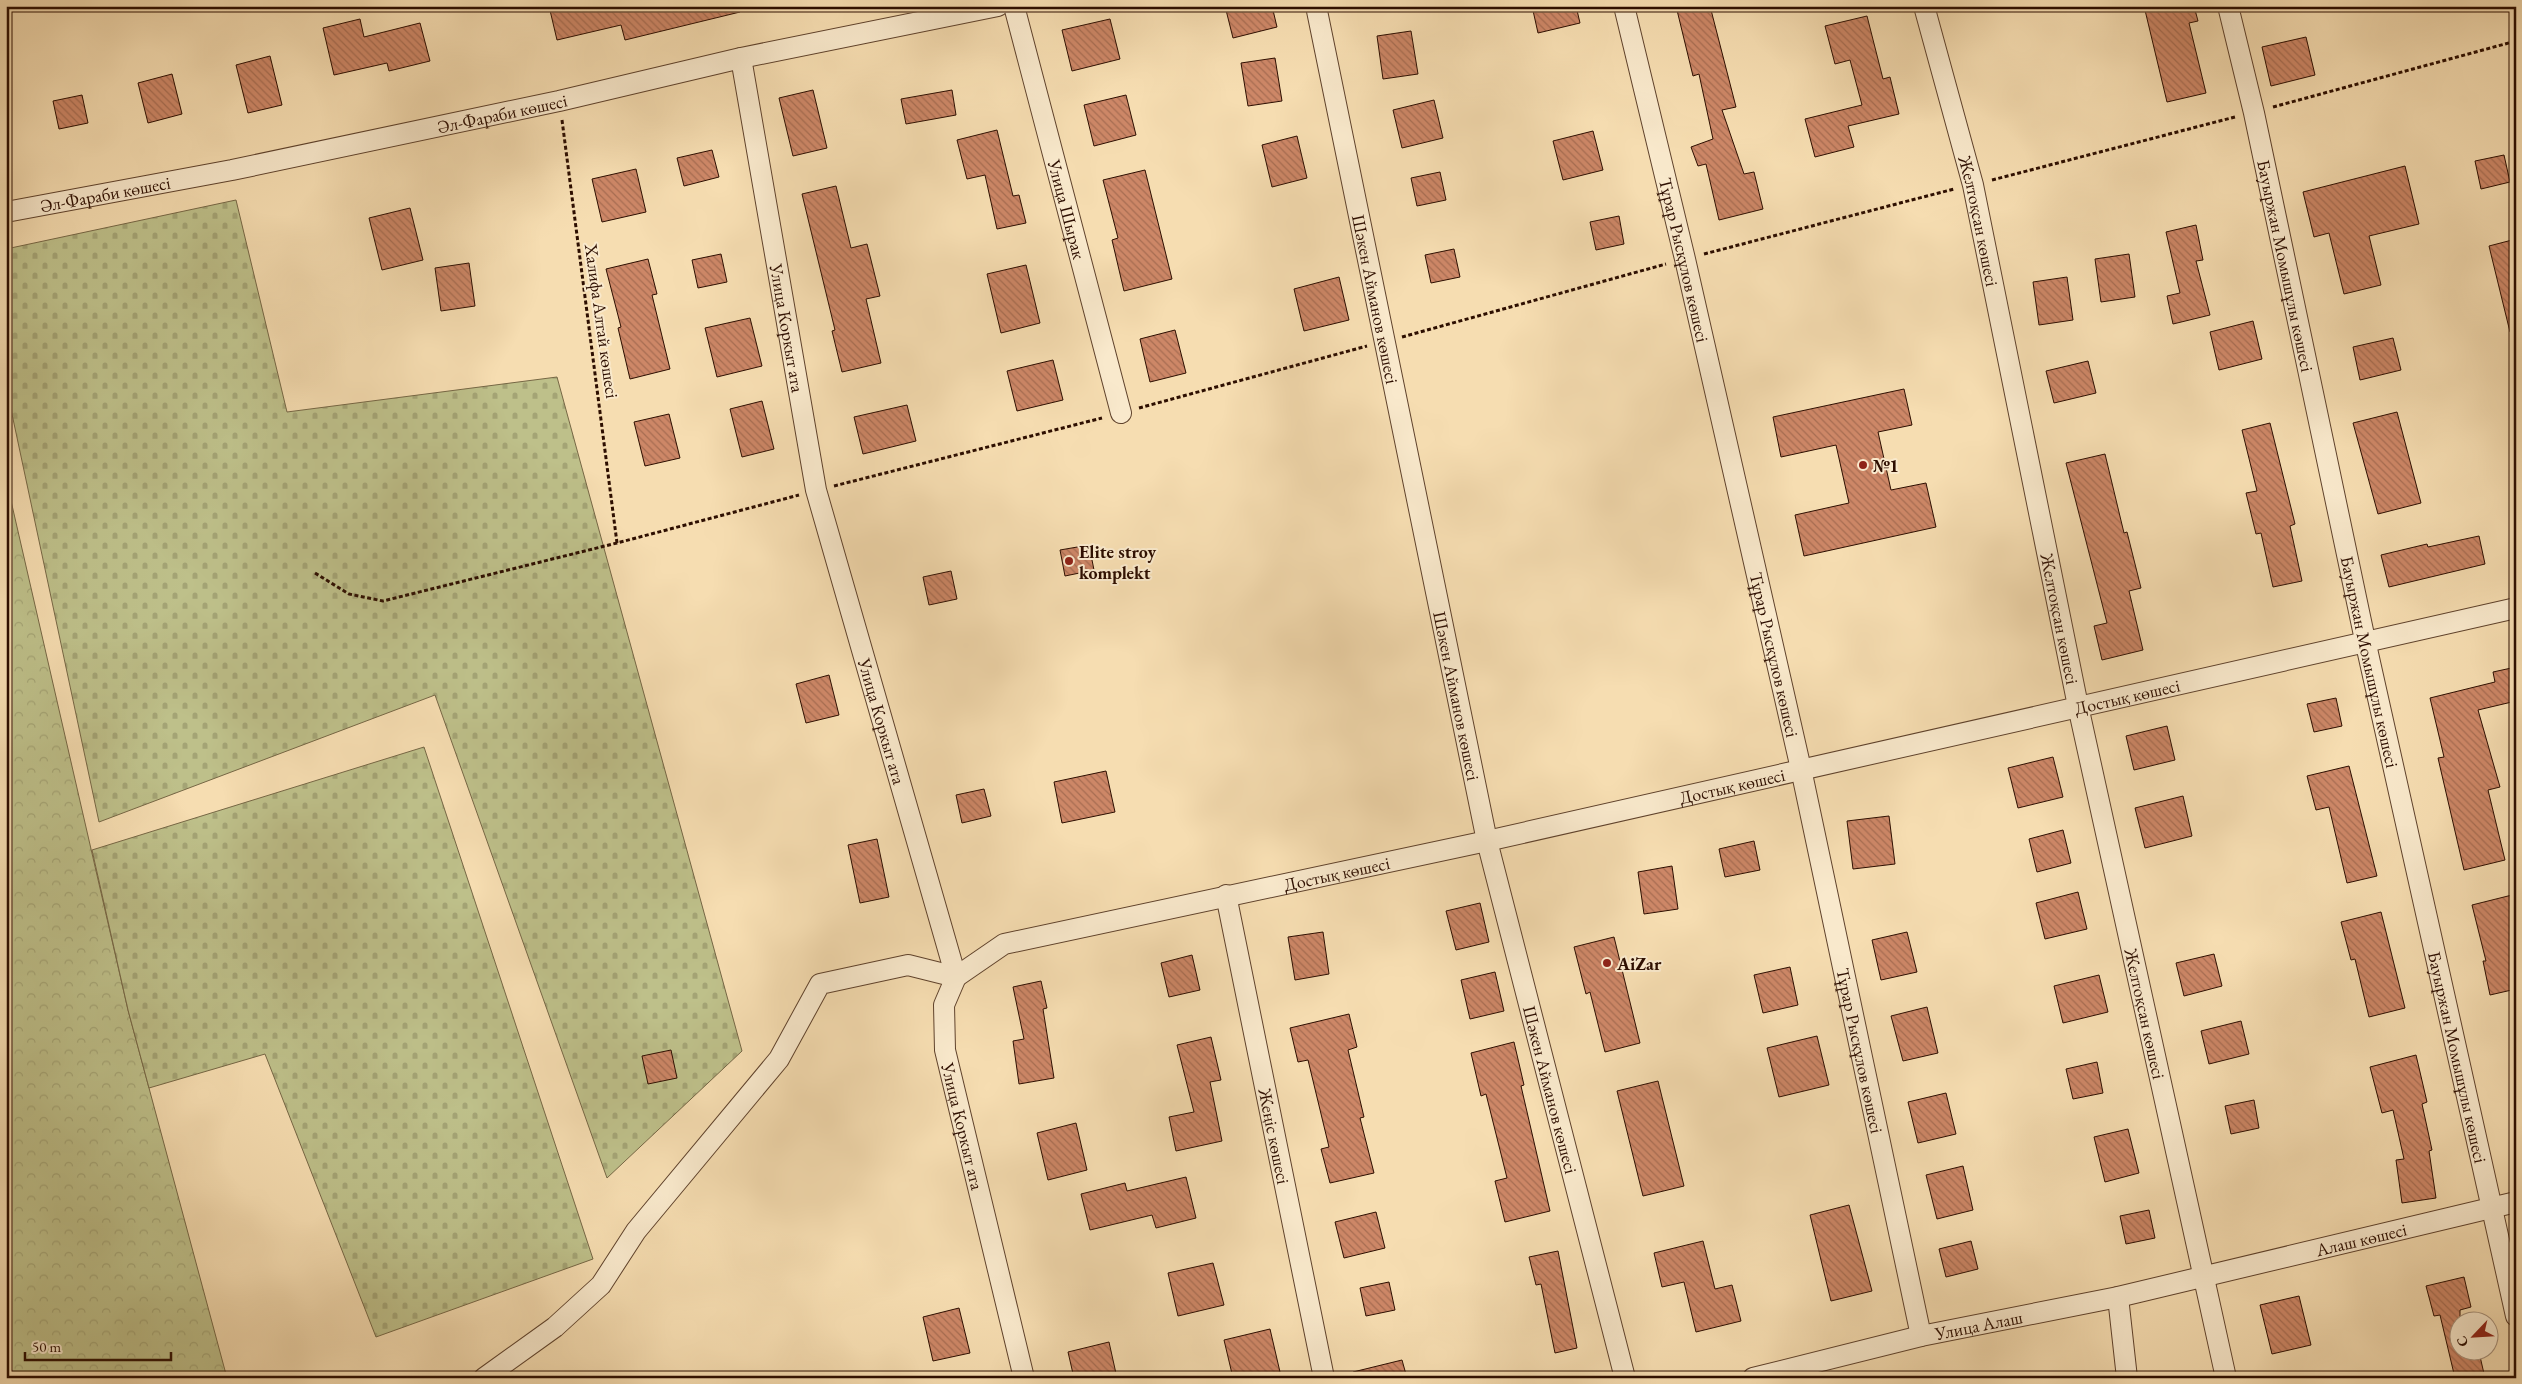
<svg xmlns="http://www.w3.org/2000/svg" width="2522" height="1384" font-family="'EB Garamond',serif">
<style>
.forest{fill:url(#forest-crowns);stroke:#766745}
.cemetery{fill:url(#cemetery-stones);stroke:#766745}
.building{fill:url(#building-back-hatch);stroke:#2d0e00}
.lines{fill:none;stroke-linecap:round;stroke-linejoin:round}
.minor-casing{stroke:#5f422c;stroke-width:22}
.path{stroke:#2d0e00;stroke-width:3;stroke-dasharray:4 2.5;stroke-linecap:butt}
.minor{stroke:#f9e9cc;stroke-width:20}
.poi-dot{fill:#8f2418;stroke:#f9e9cc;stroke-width:2}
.labels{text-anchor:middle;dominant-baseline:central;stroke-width:4;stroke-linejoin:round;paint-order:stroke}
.street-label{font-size:18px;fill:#2d0e00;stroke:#f9e9cc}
.poi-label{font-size:18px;font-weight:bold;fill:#2d0e00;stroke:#f9e9cc;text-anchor:start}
</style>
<defs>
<pattern id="forest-crowns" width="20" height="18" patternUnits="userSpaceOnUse" patternTransform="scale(1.25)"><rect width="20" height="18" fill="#bec08a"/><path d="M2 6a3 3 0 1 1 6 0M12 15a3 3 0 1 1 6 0" fill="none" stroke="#a4a475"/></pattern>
<pattern id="cemetery-stones" width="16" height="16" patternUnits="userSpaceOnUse" patternTransform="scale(1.25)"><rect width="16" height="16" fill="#bec08a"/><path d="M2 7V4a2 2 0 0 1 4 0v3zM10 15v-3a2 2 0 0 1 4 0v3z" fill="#a4a475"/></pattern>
<pattern id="building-back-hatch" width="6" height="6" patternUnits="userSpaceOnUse" patternTransform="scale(1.25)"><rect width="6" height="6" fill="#cd8767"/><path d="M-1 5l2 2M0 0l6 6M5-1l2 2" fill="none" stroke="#a76d52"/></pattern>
</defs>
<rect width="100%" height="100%" fill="#f6ddb1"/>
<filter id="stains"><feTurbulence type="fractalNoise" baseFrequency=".004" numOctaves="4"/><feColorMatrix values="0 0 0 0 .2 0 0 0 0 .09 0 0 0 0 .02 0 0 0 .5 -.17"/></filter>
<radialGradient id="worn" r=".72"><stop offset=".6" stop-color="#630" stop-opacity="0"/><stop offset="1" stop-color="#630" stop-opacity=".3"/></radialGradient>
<!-- forest -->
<path class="forest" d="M6,479L128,1010L227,1378H14L6,1348Z"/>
<!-- cemetery -->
<path class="cemetery" d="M236,200L287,412L557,377L742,1051L607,1178L435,695L99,822L6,386V249Z
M424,747L593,1259L376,1337L265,1054L149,1088L128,1010L92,850Z"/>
<!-- building -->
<path class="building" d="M549,6H739L740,12L625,40L621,25L557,40Z
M1225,6H1272L1277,27L1233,38Z
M1532,6H1576L1580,23L1538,33Z
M1676,6H1710L1736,107L1722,110L1744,174L1754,172L1763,209L1719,220L1706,164L1698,166L1691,147L1713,139L1699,74L1693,76Z
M2144,6H2194L2198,21L2189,23L2206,93L2167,102Z
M1867,16L1883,79L1890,77L1899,114L1848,126L1854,147L1815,157L1805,119L1862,105L1850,60L1835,64L1825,26Z
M360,19L364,37L420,23L430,61L389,71L387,63L334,75L323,28Z
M1110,19L1120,59L1072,71L1062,30Z
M1411,31L1418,74L1383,79L1377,36Z
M2306,37L2315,75L2271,86L2262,47Z
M270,56L282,105L248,113L236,65Z
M1275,58L1282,101L1248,106L1241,63Z
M172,74L182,114L148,123L138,83Z
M813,90L827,148L793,156L779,98Z
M952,90L956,115L906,124L901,99Z
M82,95L88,123L59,129L53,101Z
M1126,95L1136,135L1094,146L1084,105Z
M1434,100L1443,138L1402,148L1393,110Z
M997,130L1013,196L1019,195L1026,223L997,229L985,175L967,179L957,140Z
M1593,131L1603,170L1563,180L1553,141Z
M1297,136L1307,178L1272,187L1262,145Z
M712,150L719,177L684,186L677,158Z
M2504,155L2510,182L2481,189L2475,161Z
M2405,166L2419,224L2369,236L2381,285L2344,294L2329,233L2314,237L2303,192Z
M636,169L646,212L602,222L592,179Z
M1145,170L1172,279L1124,291L1112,240L1118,238L1103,180Z
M1440,172L1446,200L1417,206L1411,178Z
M836,186L851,248L867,244L880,296L866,299L881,363L842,372L832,331L835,330L802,194Z
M410,208L423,260L382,270L369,218Z
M1619,216L1624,244L1596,250L1590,222Z
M2196,225L2203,260L2196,261L2210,315L2173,324L2167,296L2180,293L2166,232Z
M2516,239V332H2510L2489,246Z
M1454,249L1460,277L1431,283L1425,255Z
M721,254L727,282L698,288L692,260Z
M2129,254L2135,297L2101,302L2095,259Z
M648,259L657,294L652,295L670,369L630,379L618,328L621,327L606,269Z
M469,263L475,306L441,311L435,268Z
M1026,265L1040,323L1001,333L987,274Z
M1339,277L1349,320L1304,331L1294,289Z
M2067,277L2073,320L2039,325L2033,282Z
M750,318L762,366L717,377L705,328Z
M2253,321L2262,359L2219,370L2210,332Z
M1175,330L1186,373L1150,382L1140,339Z
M2393,338L2401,370L2360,380L2353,347Z
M1053,360L1063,400L1017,411L1007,371Z
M2088,361L2096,393L2054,403L2046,371Z
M1904,389L1912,425L1878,432L1891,490L1926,483L1936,527L1804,556L1795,515L1849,503L1836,445L1781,457L1773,417Z
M762,401L774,449L742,457L730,409Z
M907,405L916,441L863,454L854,417Z
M2397,412L2421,503L2378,514L2353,423Z
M669,414L680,458L645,466L634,422Z
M2270,423L2295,524L2290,526L2302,581L2273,587L2261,533L2256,534L2246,493L2257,491L2242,430Z
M2105,454L2124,533L2127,532L2141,588L2129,591L2143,650L2102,660L2094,626L2107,623L2066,463Z
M2479,536L2485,564L2389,587L2381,555L2427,544L2428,547Z
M1089,545L1094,570L1065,576L1060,550Z
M951,571L957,599L929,605L923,577Z
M2516,667V701L2478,710L2500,787L2488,790L2505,860L2464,870L2438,758L2444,757L2430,698L2495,682L2493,672Z
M829,675L839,715L806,723L796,684Z
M2336,698L2342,726L2314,732L2307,704Z
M2167,726L2175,760L2134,770L2126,736Z
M2053,757L2063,797L2018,808L2008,768Z
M2349,766L2377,876L2347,883L2329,807L2316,810L2307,776Z
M1106,771L1115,812L1062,823L1054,782Z
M984,789L991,816L962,823L956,795Z
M2183,796L2192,836L2145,848L2135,808Z
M1889,816L1895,864L1853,869L1847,821Z
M2063,830L2071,863L2037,872L2029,839Z
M877,839L889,897L860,903L848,845Z
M1754,841L1760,870L1725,877L1719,849Z
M1672,866L1678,909L1644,914L1638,872Z
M2078,892L2087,929L2045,939L2036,903Z
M2516,894V989L2490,995L2483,961H2486L2472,905Z
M1480,903L1489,942L1456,950L1446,911Z
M2381,912L2405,1008L2369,1017L2355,959L2351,960L2341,922Z
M1323,932L1329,974L1295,980L1288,937Z
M1907,932L1917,972L1881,980L1872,940Z
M1614,937L1640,1043L1605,1052L1590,992L1586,994L1574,947Z
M2214,954L2222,986L2184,996L2176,963Z
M1192,955L1200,990L1169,997L1161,963Z
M1790,967L1798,1005L1763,1013L1754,975Z
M1495,972L1504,1011L1470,1019L1461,980Z
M2099,975L2108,1012L2063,1023L2054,986Z
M1041,981L1047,1008L1043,1009L1054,1078L1019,1084L1013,1041L1024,1039L1013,987Z
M1927,1007L1938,1053L1903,1061L1891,1016Z
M1349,1014L1357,1047L1348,1050L1364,1117L1360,1118L1374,1173L1330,1183L1321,1149L1329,1147L1308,1060L1298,1062L1290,1028Z
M2241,1021L2249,1054L2209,1064L2201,1031Z
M1817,1036L1829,1085L1779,1097L1767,1048Z
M1211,1037L1221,1080L1210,1082L1222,1141L1176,1151L1169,1117L1194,1112L1177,1045Z
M1514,1042L1524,1085L1521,1086L1550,1211L1505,1222L1495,1181L1507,1178L1486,1094L1481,1096L1471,1053Z
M671,1050L677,1078L648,1084L642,1056Z
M2416,1055L2427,1102L2422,1104L2432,1150L2429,1151L2436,1198L2402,1203L2396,1160L2404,1159L2393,1110L2382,1113L2370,1067Z
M2097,1062L2103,1093L2073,1099L2066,1069Z
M1658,1081L1684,1186L1643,1196L1617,1091Z
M1946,1093L1956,1134L1918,1143L1908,1102Z
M2254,1100L2259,1128L2231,1134L2225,1106Z
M1076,1123L1087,1170L1048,1180L1037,1133Z
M2128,1129L2139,1173L2105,1182L2094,1137Z
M1963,1166L1973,1210L1937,1219L1926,1175Z
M1186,1177L1196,1218L1156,1228L1152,1215L1090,1230L1081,1194L1125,1183L1127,1191Z
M1849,1205L1872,1291L1831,1301L1810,1215Z
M2149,1210L2155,1238L2126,1244L2120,1216Z
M1376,1212L1385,1248L1344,1258L1335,1222Z
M1703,1241L1715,1289L1732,1285L1741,1321L1696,1332L1684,1282L1662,1287L1654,1253Z
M1971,1241L1978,1269L1946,1277L1939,1249Z
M1558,1251L1577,1348L1555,1353L1541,1284L1536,1285L1529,1257Z
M1213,1263L1224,1305L1178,1316L1168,1273Z
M2464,1277L2471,1307L2460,1310V1352H2479L2485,1378H2455L2440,1315L2434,1316L2426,1286Z
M1389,1282L1395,1310L1366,1316L1360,1288Z
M2299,1296L2311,1345L2272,1354L2260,1305Z
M959,1308L970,1353L933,1361L923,1317Z
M1270,1329L1280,1372L1255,1378H1233L1224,1340Z
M1109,1342L1117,1378H1074L1068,1352Z
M1402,1360L1407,1378H1354L1353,1372Z"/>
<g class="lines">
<defs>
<g id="minor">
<path id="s1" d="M1014,6L1121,413"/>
<path id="s2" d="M1316,6L1487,841L1625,1378"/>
<path id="s3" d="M1624,6L1685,259L1801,769L1921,1336"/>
<path id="s4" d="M1924,6L1973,185L2078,706L2226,1378"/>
<path id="s5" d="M2228,6L2254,113L2365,640L2516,1316"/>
<path id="s6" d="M741,58L816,490L956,977L944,1005L945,1050L1024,1378"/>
<path id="s7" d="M6,212L232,170L559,101L741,58L998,6"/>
<path id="s8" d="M1226,895L1324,1378"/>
<path d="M2118,1297L2127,1378"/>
<path id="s9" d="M484,1378L555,1327L601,1285L636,1231L779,1059L820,984L908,965L956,977L1004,944L1487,841L2516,608"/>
<path id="s10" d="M1753,1378L1921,1336L2118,1297L2516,1202"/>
</g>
</defs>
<!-- minor casing -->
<use href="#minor" class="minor-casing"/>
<!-- path -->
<path class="path" d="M2273,107L2516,41
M562,120L617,543
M1992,180L2235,117
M1704,254L1954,189
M1402,337L1666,264
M1139,408L1367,346
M834,486L1102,418
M315,573L349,594L383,601L617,543L799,495"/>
<!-- minor -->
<use href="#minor" class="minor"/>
</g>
<!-- markers -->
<g class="poi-dot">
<circle cx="1863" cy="465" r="5"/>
<circle cx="1069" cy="561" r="5"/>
<circle cx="1607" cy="963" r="5"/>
</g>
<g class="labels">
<!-- street labels -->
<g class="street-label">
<text stroke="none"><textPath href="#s7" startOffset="506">Әл-Фараби көшесі</textPath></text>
<text stroke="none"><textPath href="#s7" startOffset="101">Әл-Фараби көшесі</textPath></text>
<text stroke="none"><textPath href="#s1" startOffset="210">Улица Шырак</textPath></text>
<text stroke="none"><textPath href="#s4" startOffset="222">Желтоқсан көшесі</textPath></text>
<text stroke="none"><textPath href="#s3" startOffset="261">Тұрар Рысқұлов көшесі</textPath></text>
<text stroke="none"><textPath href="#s5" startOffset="266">Бауыржан Момышұлы көшесі</textPath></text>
<text stroke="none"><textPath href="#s2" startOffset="299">Шәкен Айманов көшесі</textPath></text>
<text transform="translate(602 321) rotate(82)">Халифа Алтай көшесі</text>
<text stroke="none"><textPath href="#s6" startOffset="274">Улица Коркыт ата</textPath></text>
<text stroke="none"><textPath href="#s4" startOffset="628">Желтоқсан көшесі</textPath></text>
<text stroke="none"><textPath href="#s3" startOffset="666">Тұрар Рысқұлов көшесі</textPath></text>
<text stroke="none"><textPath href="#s5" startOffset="671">Бауыржан Момышұлы көшесі</textPath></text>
<text stroke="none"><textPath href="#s2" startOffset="704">Шәкен Айманов көшесі</textPath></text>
<text stroke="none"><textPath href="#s9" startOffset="1871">Достық көшесі</textPath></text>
<text stroke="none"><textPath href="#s6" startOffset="679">Улица Коркыт ата</textPath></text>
<text stroke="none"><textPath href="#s9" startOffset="1466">Достық көшесі</textPath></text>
<text stroke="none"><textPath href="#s9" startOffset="1061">Достық көшесі</textPath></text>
<text stroke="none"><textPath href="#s4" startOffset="1032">Желтоқсан көшесі</textPath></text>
<text stroke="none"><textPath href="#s3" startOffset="1071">Тұрар Рысқұлов көшесі</textPath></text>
<text stroke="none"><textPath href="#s5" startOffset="1076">Бауыржан Момышұлы көшесі</textPath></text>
<text stroke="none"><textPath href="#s2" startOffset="1109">Шәкен Айманов көшесі</textPath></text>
<text stroke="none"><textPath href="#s6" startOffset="1099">Улица Коркыт ата</textPath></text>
<text stroke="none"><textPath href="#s8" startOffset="246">Жеңіс көшесі</textPath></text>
<text stroke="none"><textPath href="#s10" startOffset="624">Алаш көшесі</textPath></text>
<text stroke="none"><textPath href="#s10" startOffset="232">Улица Алаш</textPath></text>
</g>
<!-- poi labels -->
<g class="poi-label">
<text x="1873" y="465">№1</text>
<text x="1079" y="551">Elite stroy<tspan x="1079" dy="21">komplekt</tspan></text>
<text x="1617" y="963">AiZar</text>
</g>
</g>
<!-- margin -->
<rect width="2522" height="1384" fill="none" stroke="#f6ddb1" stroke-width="25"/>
<rect x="8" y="8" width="2507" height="1369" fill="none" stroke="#2d0e00" stroke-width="2.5"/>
<rect x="12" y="12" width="2497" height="1359" fill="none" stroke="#2d0e00"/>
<!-- north arrow -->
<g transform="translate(2474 1336) rotate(245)"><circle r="24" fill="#f9e9cc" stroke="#a7917a"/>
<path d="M0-4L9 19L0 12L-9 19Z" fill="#8f2418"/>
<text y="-8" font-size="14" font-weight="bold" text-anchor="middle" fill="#2d0e00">С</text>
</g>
<!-- scale -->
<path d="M25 1352v8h146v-8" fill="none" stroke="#2d0e00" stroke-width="2.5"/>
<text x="32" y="1352" font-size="15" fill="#2d0e00" stroke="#f9e9cc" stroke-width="4" paint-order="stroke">50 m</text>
<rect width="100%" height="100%" filter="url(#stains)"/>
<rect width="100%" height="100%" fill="url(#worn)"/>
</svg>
